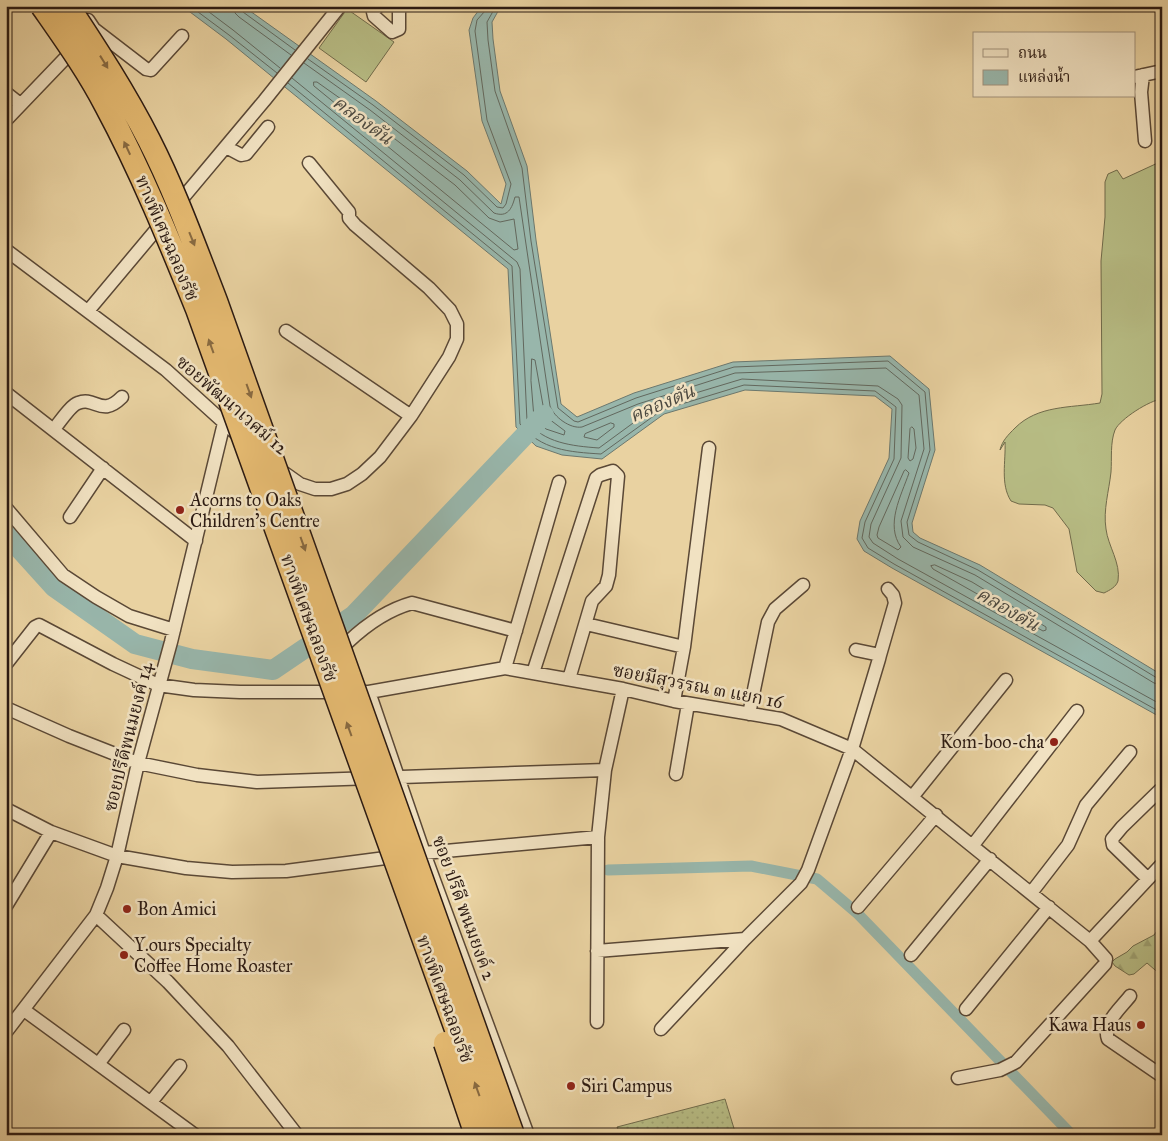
<svg xmlns="http://www.w3.org/2000/svg" width="1168" height="1141" font-family="'IM FELL Great Primer','Noto Serif Thai',serif">
<style>
.grass{fill:#b7bc84;stroke:#716b4b}
.forest{fill:url(#forest-firs);stroke:#716b4b}
.park{fill:url(#park-dots);stroke:#716b4b}
.water{fill:#98b6ab;stroke:#6c786e}
.lines{fill:none;stroke-linecap:round;stroke-linejoin:round}
.shore{stroke:#62685e;stroke-width:1}
.canal{stroke:#98b6ab;stroke-width:11}
.river{stroke:#98b6ab;stroke-width:20}
.street-casing{stroke:#5a4836;stroke-width:15}
.street{stroke:#f1e2c2;stroke-width:12}
.highway-bridge-casing{stroke:#2b1a12;stroke-width:25;stroke-linecap:butt}
.highway-bridge{stroke:#e4b970;stroke-width:22}
.oneway{fill:#886a41}
.poi-dot{fill:#8f2418;stroke:#f1e2c2;stroke-width:2}
.labels{text-anchor:middle;dominant-baseline:central;stroke-width:5;stroke-linejoin:round;paint-order:stroke}
.street-label{font-size:18px;fill:#2b1a12;stroke:#f1e2c2}
.poi-label{font-size:18px;fill:#2b1a12;stroke:#f1e2c2;text-anchor:start}
.water-label{font-size:19px;font-style:italic;fill:#4c4940;stroke:#f1e2c2}
</style>
<defs>
<pattern id="forest-firs" width="22" height="20" patternUnits="userSpaceOnUse" patternTransform="scale(1.25)"><rect width="22" height="20" fill="#b7bc84"/><path d="M5 1l3.5 6h-7zM16 11l3.5 6h-7z" fill="#9ea171"/></pattern>
<pattern id="park-dots" width="8" height="8" patternUnits="userSpaceOnUse" patternTransform="scale(1.25)"><rect width="8" height="8" fill="#b7bc84"/><path d="M2 2h.1M6 6h.1" fill="none" stroke="#9ea171" stroke-width="1.8" stroke-linecap="round"/></pattern>
</defs>
<rect width="100%" height="100%" fill="#e9d2a1"/>
<filter id="stains"><feTurbulence type="fractalNoise" baseFrequency=".004" numOctaves="4"/><feColorMatrix values="0 0 0 0 .2 0 0 0 0 .09 0 0 0 0 .02 0 0 0 .5 -.17"/></filter>
<radialGradient id="worn" r=".72"><stop offset=".6" stop-color="#630" stop-opacity="0"/><stop offset="1" stop-color="#630" stop-opacity=".3"/></radialGradient>
<!-- grass -->
<path class="grass" d="M347,9L394,42L366,82L319,48Z
M1162,161V399C1150,400 1120,419 1115,430C1110,443 1112,458 1111,472C1109,491 1103,510 1106,529C1108,546 1121,563 1118,581C1116,587 1110,590 1104,593L1096,591L1077,572L1069,529L1053,508L1045,505L1019,504L1011,501C1000,484 1006,461 1005,442L1000,450C1002,441 1008,435 1015,428C1038,405 1070,408 1100,403L1102,394L1101,261L1105,217V182L1108,174L1117,170L1123,179Z"/>
<!-- forest -->
<path class="forest" d="M1162,924V976L1147,963L1134,974L1129,975L1115,966L1112,962L1115,959L1127,952L1133,946L1154,935Z"/>
<!-- park -->
<path class="park" d="M725,1099L736,1135H620L617,1127Z"/>
<!-- water -->
<path class="water" d="M182,6H243L376,101L467,171L501,204L506,184L482,121L469,30L473,18L482,6H501L492,22L493,39L500,91L527,166L536,240L561,404L577,417L634,393L733,362L890,356L929,389L935,450L912,523L913,532L920,538L980,565L1162,675V718L892,568L864,551L857,539L860,521L889,458L892,409L875,396L745,390L664,414L602,459L562,455L536,446L516,427L508,269L226,39Z"/>
<g class="lines">
<!-- shore -->
<path class="shore" d="M190,6L229,35L277,73
M201,6L233,30L280,68
M234,6L235,13L239,17L291,55
M241,6L243,12L295,50
M496,6L487,22L488,40L495,91L522,168L531,241L558,408L574,421L578,422L636,398L734,367L888,361L925,392L930,450L907,522L909,535L918,542L978,570L1157,678L1162,679
M308,59L373,105L464,175L497,207L503,208L506,204L511,184L487,120L475,31L477,20L485,11V6
M304,63L370,110L460,180L494,213C508,218 512,208 515,197H519L550,406C554,417 570,429 582,427L638,404L735,373L886,368L919,395L924,449L901,521L903,537L913,547L975,575L1154,683L1162,685
M292,78L517,262L520,269L527,421C544,443 572,446 599,448L659,404L742,379L878,386L898,399L902,405L901,458L871,524L869,537L873,543L898,559L1162,705
M314,82H317L365,116L455,185L489,218L500,222L514,219L518,249L514,250L314,86Z
M288,83L512,266L520,424C541,450 569,452 601,454L662,410L744,385L875,391L896,407L894,459L865,522L862,538L868,548L894,564L1162,713
M532,359L535,360L544,411L549,419L565,431L564,435L546,429L534,418L531,381Z
M611,423L614,424V427L597,440L584,437L585,434Z
M912,427L914,429L916,448L913,459L910,461L908,458L910,429Z
M906,470L909,473C901,496 885,525 901,547L898,550L878,538L877,535L879,527L904,471Z
M935,565L972,582L1046,627V630L1043,631L933,569L931,566Z"/>
<!-- canal -->
<path class="canal" d="M608,870L751,866L817,879L857,913L1072,1135"/>
<!-- river -->
<path class="river" d="M6,534L54,587L135,644L192,659L273,670L354,615L544,415"/>
<defs>
<path id="street" d="M378,6L373,12L374,16L392,32L399,29V6
M88,20L94,29L146,69L151,70L182,36
M1143,75L1141,92L1145,141
M1134,77L1162,71
M6,93L20,104
M6,120L75,48
M226,147L241,155L246,154L268,127
M6,250L166,370L240,437
M88,311L264,101L340,6
M286,331L411,416
M6,393L196,541
M54,429C59,423 71,405 78,403C96,396 101,418 122,397
M276,467L300,484L315,489H331L347,484L362,474L380,457L411,416L449,357L457,339V324L450,310L429,288L355,225L349,218V212L309,163
M6,508L63,575L96,597L129,616L174,630
M70,517L103,468
M586,624L684,647
M348,642C366,625 387,610 412,603L516,631
M880,655L895,603L893,595L888,589
M6,664L35,627L39,625L113,664L158,685L194,690L240,692H369L505,668L623,689L674,701L781,719L852,749L1090,941L1106,959L1105,964L1016,1062L1000,1070L958,1078
M505,668L559,482
M533,673L596,478L600,475L613,471L618,476L609,575L606,586L592,601L569,679
M369,692L424,853L528,1135
M674,701L684,647L709,448
M6,708L69,736L138,763L197,775L257,782L605,770
M749,714L768,622L775,609L803,585
M676,774L688,704
M913,796L1006,680
M6,809L51,832L117,856L186,868L232,872L286,871L424,853L598,837
M973,845L1077,711
M1148,879L1113,845L1112,839L1122,827L1160,790
M1031,893L1068,845L1086,805L1130,752
M6,906L51,832
M858,907L936,815
M96,915L168,982L228,1046L297,1135
M1090,941L1162,864
M597,951L745,939L801,883L808,870L852,749L879,659L880,655L856,650
M911,955L990,859
M1130,996C1121,1008 1102,1023 1108,1039L1162,1076
M966,1009L1049,907
M24,1010L195,1135
M597,1022L598,837L605,770L623,689
M661,1029L745,939
M6,1032L96,915L107,888L117,856L138,763L171,642L224,423
M99,1063L124,1030
M151,1102L180,1066"/>
</defs>
<!-- street casing -->
<use href="#street" class="street-casing"/>
<!-- street -->
<use href="#street" class="street"/>
<defs>
<path id="highway-bridge" d="M42,6C65,39 88,71 106,106C141,171 169,240 197,309L494,1135
M68,6C97,50 125,93 149,140C175,191 195,247 216,301L513,1135
M445,1043L476,1135"/>
</defs>
<!-- highway-bridge casing -->
<use href="#highway-bridge" class="highway-bridge-casing"/>
<!-- highway-bridge -->
<use href="#highway-bridge" class="highway-bridge"/>
</g>
<!-- one-way arrows -->
<defs><path id="oneway-solid" d="M-6-.8H1V-3.2L6.5 0L1 3.2V.8H-6Z" transform="scale(1.25)"/></defs>
<g class="oneway">
<use href="#oneway-solid" transform="translate(104 62) rotate(58)"/>
<use href="#oneway-solid" transform="translate(127 148) rotate(-115)"/>
<use href="#oneway-solid" transform="translate(192 239) rotate(68)"/>
<use href="#oneway-solid" transform="translate(211 346) rotate(-110)"/>
<use href="#oneway-solid" transform="translate(249 391) rotate(70)"/>
<use href="#oneway-solid" transform="translate(303 544) rotate(70)"/>
<use href="#oneway-solid" transform="translate(349 729) rotate(-110)"/>
<use href="#oneway-solid" transform="translate(477 1089) rotate(-110)"/>
</g>
<!-- markers -->
<g class="poi-dot">
<circle cx="180" cy="510" r="5"/>
<circle cx="1054" cy="742" r="5"/>
<circle cx="127" cy="909" r="5"/>
<circle cx="124" cy="955" r="5"/>
<circle cx="1141" cy="1025" r="5"/>
<circle cx="571" cy="1086" r="5"/>
</g>
<g class="labels">
<!-- street labels -->
<g class="street-label">
<text transform="translate(167 238) rotate(67)">ทางพิเศษฉลองรัช</text>
<text transform="translate(232 405) rotate(41)">ซอยพัฒนาเวศม์ 12</text>
<text transform="translate(309 618) rotate(70)">ทางพิเศษฉลองรัช</text>
<text transform="translate(698 686) rotate(11)">ซอยมีสุวรรณ ๓ แยก 16</text>
<text transform="translate(128 737) rotate(-76)">ซอยปรีดีพนมยงค์ 14</text>
<text transform="translate(464 908) rotate(70)">ซอย ปรีดี พนมยงค์ 2</text>
<text transform="translate(445 999) rotate(70)">ทางพิเศษฉลองรัช</text>
</g>
<!-- poi labels -->
<g class="poi-label">
<text x="190" y="500">Acorns to Oaks<tspan x="190" dy="21">Children's Centre</tspan></text>
<text x="1044" y="742" text-anchor="end">Kom-boo-cha</text>
<text x="137" y="909">Bon Amici</text>
<text x="134" y="945">Y.ours Specialty<tspan x="134" dy="21">Coffee Home Roaster</tspan></text>
<text x="1131" y="1025" text-anchor="end">Kawa Haus</text>
<text x="581" y="1086">Siri Campus</text>
</g>
<!-- water labels -->
<g class="water-label">
<text transform="translate(363 120) rotate(36)">คลองตัน</text>
<text transform="translate(662 403) rotate(-23)">คลองตัน</text>
<text transform="translate(1008 609) rotate(30)">คลองตัน</text>
</g>
</g>
<!-- margin -->
<rect width="1168" height="1141" fill="none" stroke="#e9d2a1" stroke-width="25"/>
<rect x="8" y="8" width="1153" height="1126" fill="none" stroke="#2b1a12" stroke-width="2.5"/>
<rect x="12" y="12" width="1143" height="1116" fill="none" stroke="#2b1a12"/>
<!-- legend -->
<rect x="973" y="32" width="162" height="65" fill="#f1e2c2" stroke="#a2927c"/>
<rect x="983" y="49" width="25" height="8" fill="#f1e2c2" stroke="#a2927c"/>
<text x="1018" y="58" font-size="15" fill="#2b1a12">ถนน</text>
<rect x="983" y="70" width="25" height="15" fill="#98b6ab" stroke="#a2927c"/>
<text x="1018" y="82" font-size="15" fill="#2b1a12">แหล่งน้ำ</text>
<rect width="100%" height="100%" filter="url(#stains)"/>
<rect width="100%" height="100%" fill="url(#worn)"/>
</svg>
